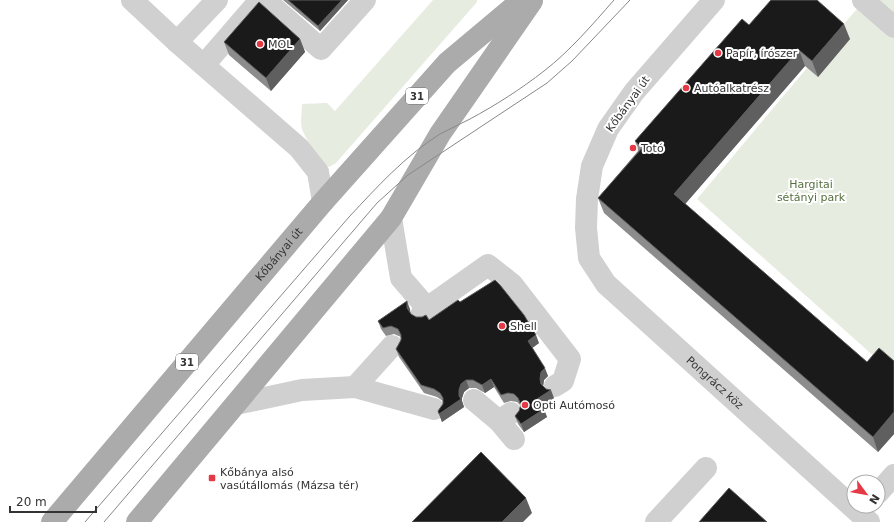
<svg xmlns="http://www.w3.org/2000/svg" width="894" height="522" font-family="'DejaVu Sans',sans-serif">
<style>
.green{fill:#e6ecdf}
.lines{fill:none;stroke-linecap:round;stroke-linejoin:round}
.minor{stroke:#d0d0d0;stroke-width:22}
.major{stroke:#ababab;stroke-width:22}
.tram{stroke:#888;stroke-width:1}
.wall{fill:#8c8c8c}
.shaded-wall{fill:#5f5f5f}
.building{fill:#1a1a1a;stroke:#5f5f5f}
.poi-dot{fill:#e63946;stroke:#fff;stroke-width:1.5}
.labels{text-anchor:middle;dominant-baseline:central;stroke-width:4;stroke-linejoin:round;paint-order:stroke}
.shield{fill:#fff;stroke:#707070;stroke-width:1}
.shield-label{font-size:10px;font-weight:bold;fill:#333}
.poi-label{font-size:11px;fill:#333;stroke:#fff;text-anchor:start}
.street-label{font-size:11px;fill:#333;stroke:#fff}
.park-label{font-size:11px;fill:#56703f;stroke:#fff}
</style>
<rect width="100%" height="100%" fill="#fff"/>
<!-- green -->
<path class="green" d="M433,0H477V2L336,163L329,167C321,164 305,138 302,129C300,122 302,111 302,104L327,103L335,111Z
M865,0H894V374L697,199L849,18Z"/>
<g class="lines">
<!-- minor -->
<g class="minor">
<path d="M132,0L177,42L299,148L318,172L323,202"/>
<path d="M265,0L321,49L365,0"/>
<path id="s1" d="M714,0L634,92L608,129L592,166L587,199L586,228L589,258L606,284L869,522"/>
<path d="M863,0L894,27"/>
<path d="M177,42L217,0"/>
<path d="M204,65L260,0"/>
<path d="M391,218L401,278L427,308L422,313"/>
<path d="M427,308L488,265L512,284L570,359L563,381L555,386"/>
<path d="M355,387L434,409"/>
<path d="M474,400L499,421L511,413"/>
<path d="M236,404L302,390L355,387L392,346"/>
<path d="M499,421L514,439"/>
<path d="M878,493L894,475"/>
<path d="M656,522L706,468"/>
</g>
<!-- major -->
<g class="major">
<path id="s2" d="M52,522L323,202L447,63L522,0"/>
<path d="M137,522L391,218L440,134L532,1"/>
</g>
<!-- tram -->
<path class="tram" d="M85,522L349,217C377,187 405,156 440,134C450,129 460,124 470,119C496,105 521,89 544,71C570,51 592,25 614,0
M104,522L377,203L408,175L547,83L572,61L630,0"/>
</g>
<!-- wall -->
<path class="wall" d="M283,0H348L320,31Z
M749,25L850,39L818,77L805,66L685,204L867,362L894,361V434L878,452L604,213L598,198L638,151L635,141Z
M300,39L305,52L271,91L229,55L224,42Z
M460,302L539,343L532,348L548,376L544,380L543,386L554,398L542,406L547,417L524,432L518,424L515,416L519,411L520,405L517,402L511,401L504,403L494,387L485,393L476,388H469L464,392L462,398V401L464,407L442,422L438,411L443,404V401L437,397L424,393L399,357L396,349L401,340V337L394,334L386,336L381,329L378,321L410,309L411,314L416,317L429,320Z"/>
<!-- shaded-wall -->
<path class="shaded-wall" d="M342,0H348L320,31L318,26Z
M844,24L850,39L818,77L812,61Z
M300,39L305,52L271,91L266,78Z
M799,50L805,66L680,210L674,194Z
M407,301L410,309V316L407,308Z
M536,335L539,343L531,349L528,341Z
M545,368L548,376L544,380L543,387L540,379L541,372Z
M491,379L494,387L485,393L482,385Z
M466,380L469,388L464,392L462,398V401L464,407L442,422L439,414L459,396V390L461,384Z
M551,390L554,398L540,407L537,399Z
M544,409L547,417L524,432L521,424Z
M894,412V434L878,452L873,437Z
M526,498L532,513L523,522H502Z"/>
<!-- building -->
<path class="building" d="M288,0H342L318,26Z
M771,0H817L844,24L812,61L799,50L674,194L867,362L879,348L894,361V412L873,437L598,198L642,148L635,141L713,52L742,19L749,25Z
M259,2L300,39L266,78L224,42Z
M495,280L500,285L524,315L536,335L528,341L545,368L541,372L540,379L541,384L546,389L551,390L537,399L544,409L521,424L515,416L519,411L521,405L518,398L514,394L508,393L501,395L491,379L482,385L473,380H466L461,384L459,390V396L461,399L439,414L438,411L443,404V398L440,393L434,389L421,385L396,349L401,340V335L398,329L391,326L383,328L378,321L407,301V308L411,314L416,317H422L426,315L429,320L458,300L460,302Z
M481,452L526,498L502,522H412Z
M729,488L767,522H699Z"/>
<!-- markers -->
<g class="poi-dot">
<circle cx="260" cy="44" r="4"/>
<circle cx="718" cy="53" r="4"/>
<circle cx="686" cy="88" r="4"/>
<circle cx="633" cy="148" r="4"/>
<circle cx="502" cy="326" r="4"/>
<circle cx="525" cy="405" r="4"/>
<rect x="208" y="474" width="8" height="8" rx="2"/>
</g>
<g class="labels">
<!-- shield labels -->
<g class="shield">
<rect x="406" y="88" width="22" height="16" rx="3"/>
<rect x="176" y="354" width="22" height="16" rx="3"/>
</g>
<g class="shield-label">
<text x="417" y="96">31</text>
<text x="187" y="362">31</text>
</g>
<!-- poi labels -->
<g class="poi-label">
<text x="268" y="44">MOL</text>
<text x="726" y="53">Papír, írószer</text>
<text x="694" y="88">Autóalkatrész</text>
<text x="641" y="148">Totó</text>
<text x="510" y="326">Shell</text>
<text x="533" y="405">Opti Autómosó</text>
<text x="220" y="472">Kőbánya alsó<tspan x="220" dy="13">vasútállomás (Mázsa tér)</tspan></text>
</g>
<!-- street labels -->
<g class="street-label">
<text transform="translate(628 104) rotate(-54)">Kőbányai út</text>
<text stroke="none"><textPath href="#s2" startOffset="351">Kőbányai út</textPath></text>
<text stroke="none"><textPath href="#s1" startOffset="478">Pongrácz köz</textPath></text>
</g>
<!-- park labels -->
<g class="park-label">
<text x="811" y="184">Hargitai<tspan x="811" dy="13">sétányi park</tspan></text>
</g>
</g>
<!-- north arrow -->
<g transform="translate(866 494) rotate(122)"><circle r="19" fill="#ffffff" stroke="#adadad"/>
<path d="M0-3L7 15L0 10L-7 15Z" fill="#e63946"/>
<text y="-6" font-size="11" font-weight="bold" text-anchor="middle" fill="#333333">N</text>
</g>
<!-- scale -->
<path d="M10 506v6h86v-6" fill="none" stroke="#333333" stroke-width="2"/>
<text x="16" y="506" font-size="12" fill="#333333" stroke="#ffffff" stroke-width="3" paint-order="stroke">20 m</text>
</svg>
